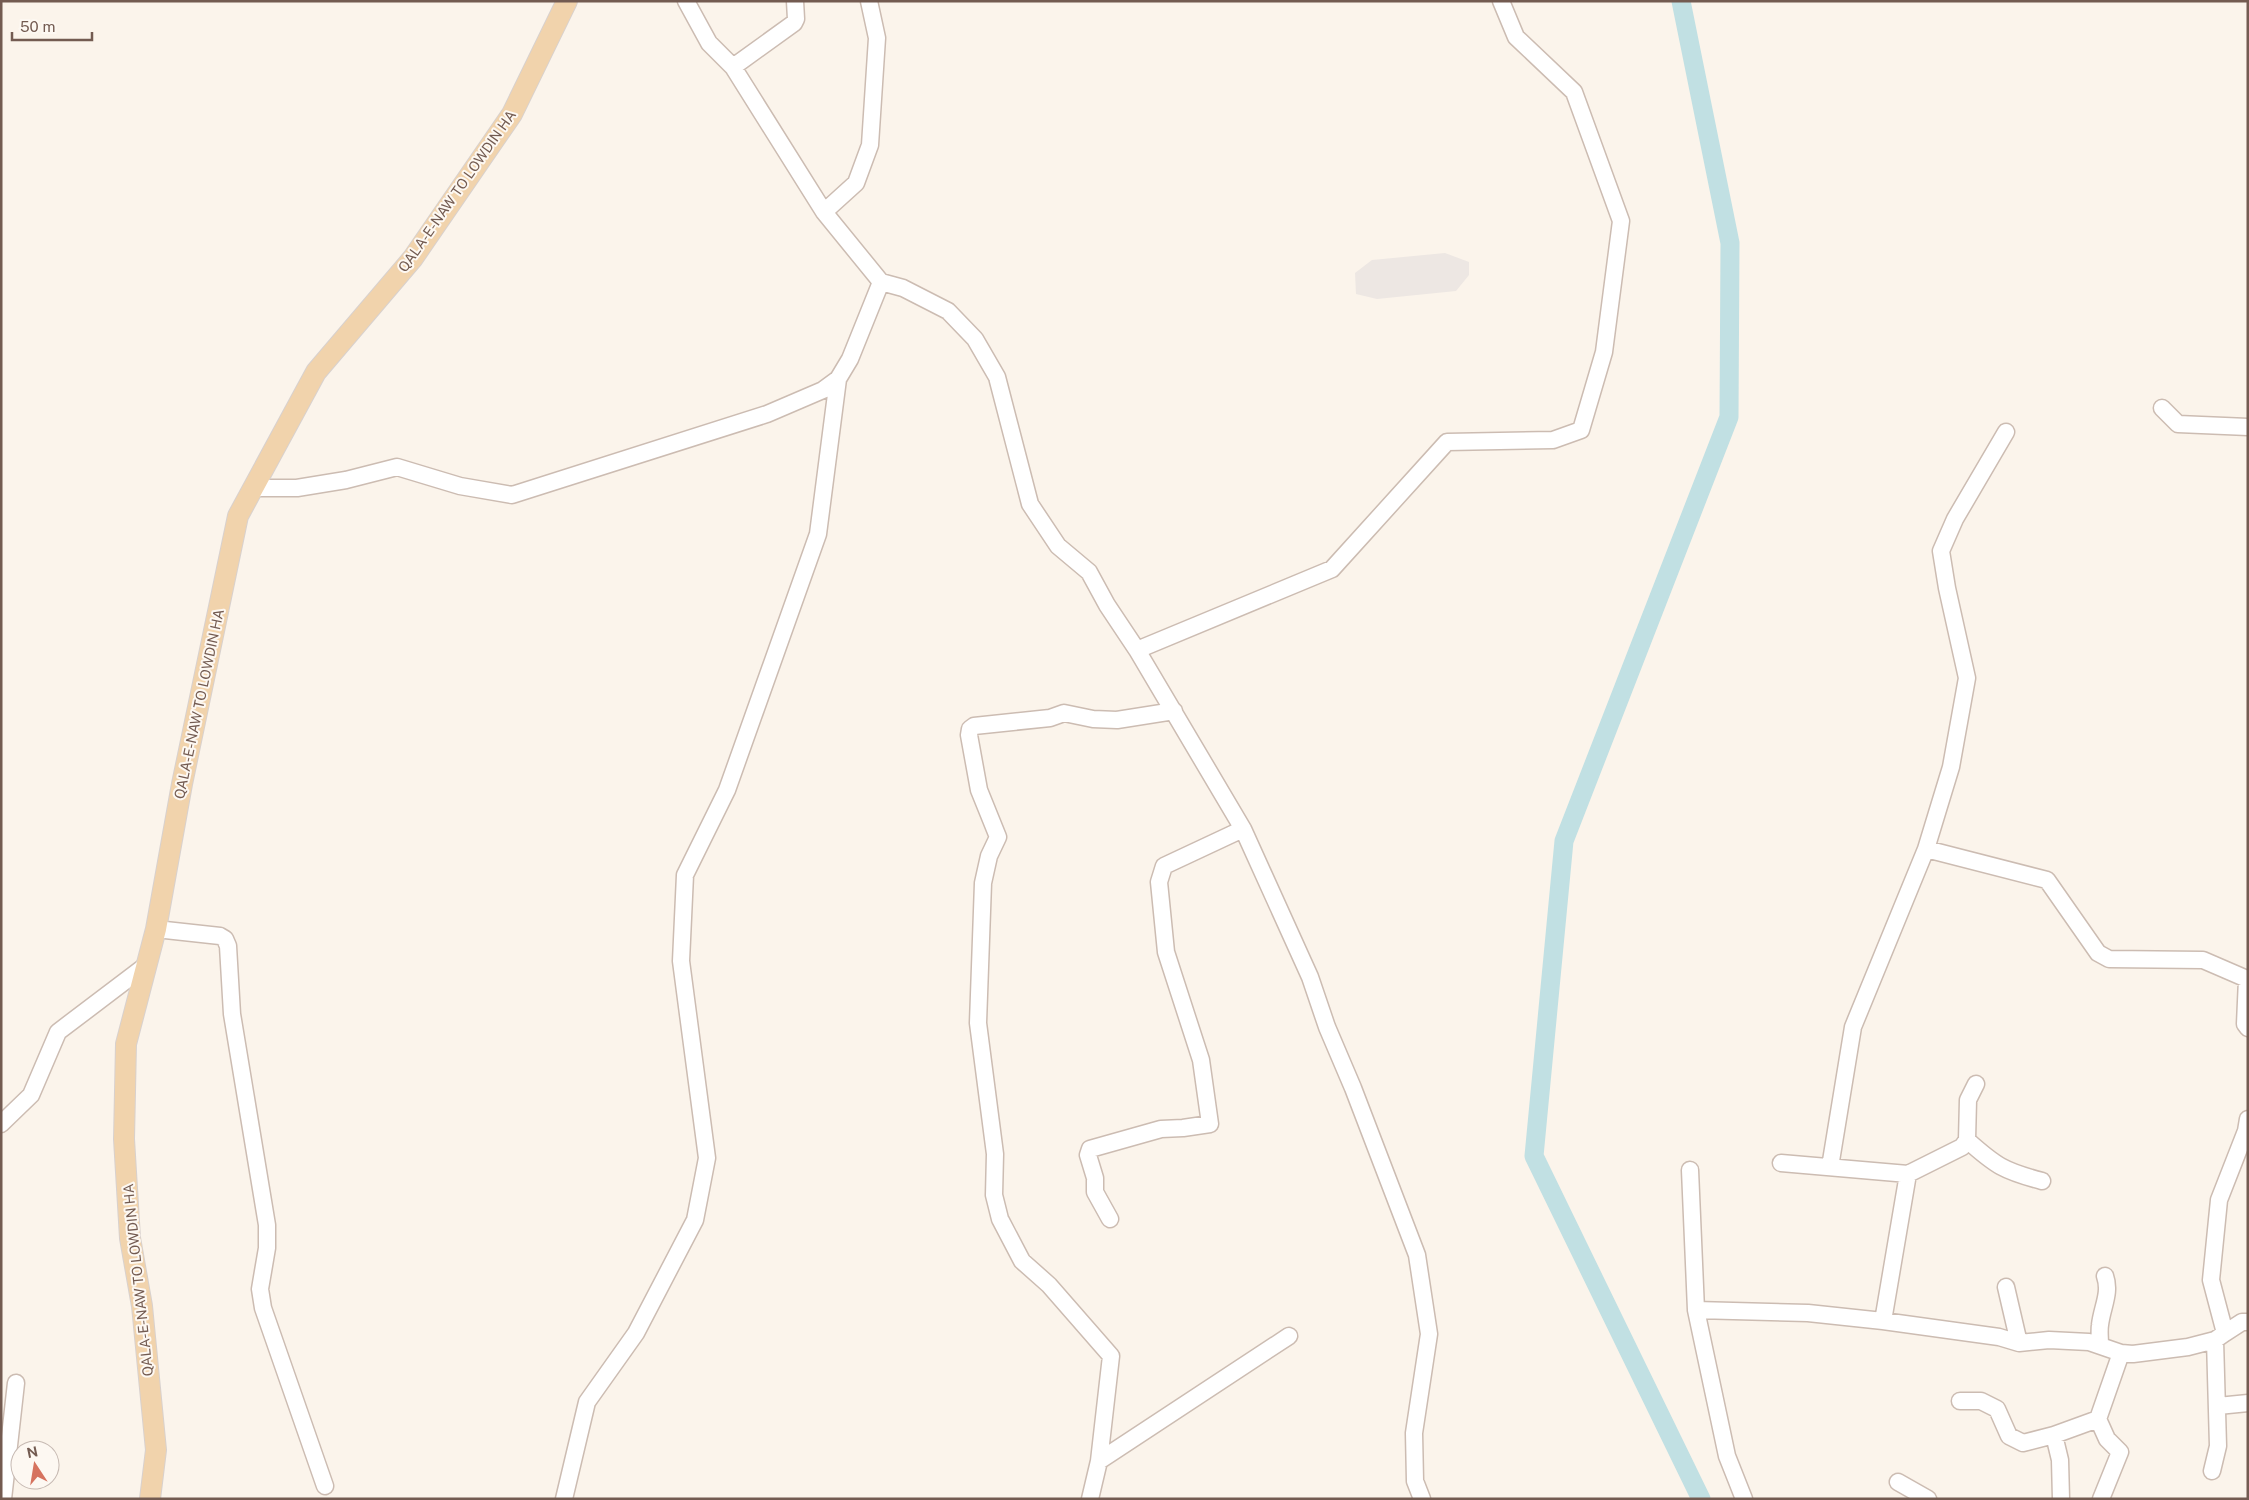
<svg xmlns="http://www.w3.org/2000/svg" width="2249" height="1500" font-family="'Public Sans',sans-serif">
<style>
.industrial{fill:#ede7e3}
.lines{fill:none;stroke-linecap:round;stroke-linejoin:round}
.river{stroke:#c1e0e3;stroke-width:19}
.minor-casing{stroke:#ccbcb2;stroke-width:19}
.major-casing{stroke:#d8d1ce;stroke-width:22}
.minor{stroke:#fff;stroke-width:16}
.major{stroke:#f1d3ac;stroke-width:20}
.labels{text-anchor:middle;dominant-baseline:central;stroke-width:4;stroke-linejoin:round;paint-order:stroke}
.street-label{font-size:14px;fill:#735b51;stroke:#fdf8f2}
</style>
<rect width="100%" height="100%" fill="#fbf4eb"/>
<!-- industrial -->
<path class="industrial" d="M1445,253L1469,262V275L1456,291L1377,299L1356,294L1355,273L1372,260Z"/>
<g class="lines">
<!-- river -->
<path class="river" d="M1681,1L1730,243L1729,417L1564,841L1534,1156L1701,1499"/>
<defs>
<path id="minor" d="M686,1L709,43L733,67L824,212L881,282L903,288L948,311L975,339L997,377L1030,504L1058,546L1089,572L1107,605L1137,650L1243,829L1310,977L1327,1027L1353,1088L1417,1255L1429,1334L1414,1433L1415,1481L1422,1499
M733,67L794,23L796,19L795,1
M824,212L856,183L870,145L877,38L869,1
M2162,408L2178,424L2248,427
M254,488H297L346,480L397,467L460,486L512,495L767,414L823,390L838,379L850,359L881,282
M1137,650L1332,569L1447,442L1553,440L1581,430L1604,352L1621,221L1574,92L1516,37L1501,1
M1926,849L2047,880L2098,953L2109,959L2203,960L2247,979L2245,1024L2248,1028
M156,929L220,936L225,939L228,946L232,1014L267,1225V1248L260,1289L263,1308L325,1486
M2248,1119L2246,1131L2219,1200L2211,1280L2225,1333L2242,1322H2248
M1,1124L31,1095L58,1032L145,966
M1967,1140C1996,1166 2004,1171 2042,1181
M1781,1163L1908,1174L1962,1147L1967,1140L1968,1100L1976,1084
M1830,1167L1853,1027L1926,849L1951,767L1967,678L1947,588L1941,551L1955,519L2006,432
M1690,1170L1696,1310L1727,1456L1744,1499
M1110,1219L1095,1192V1178L1088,1155L1090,1149L1161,1129L1183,1128L1210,1124L1201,1060L1166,952L1159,882L1164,866L1243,829
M2006,1287L2019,1343
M1696,1310L1808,1313L1883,1321L1999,1337L2019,1343L2049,1340L2089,1342L2121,1353L2133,1354L2188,1347L2215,1340L2225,1333
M1883,1321L1908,1174
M2100,1345C2100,1338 2099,1331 2100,1325C2102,1307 2111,1293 2105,1276
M1960,1401H1981L1997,1409L2009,1436L2023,1443L2054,1435L2098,1419
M2218,1406L2248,1403
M2054,1435L2060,1460L2061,1499
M1099,1461L1289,1336
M2212,1471L2218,1446L2215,1340
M1898,1482L1928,1499
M3,1499L16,1383
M564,1499L587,1402L636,1333L695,1220L707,1158L681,961L685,875L727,790L818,534L838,379
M1090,1499L1099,1461L1111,1356L1049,1285L1022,1261L1000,1219L994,1195L995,1154L978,1023L983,883L989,856L998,837L979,790L969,735L970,729L974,726L1050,718L1064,713L1093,719L1117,720L1174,711
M2101,1499L2120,1452L2107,1439L2098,1419L2121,1353"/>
<path id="major" d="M150,1499L156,1450L142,1306L130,1238L124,1139L126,1044L156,929L182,784L238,516L316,372L413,258L512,114L567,1"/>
</defs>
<!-- minor casing -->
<use href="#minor" class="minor-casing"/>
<!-- major casing -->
<use href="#major" class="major-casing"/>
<!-- minor -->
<use href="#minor" class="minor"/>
<!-- major -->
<use href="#major" class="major"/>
</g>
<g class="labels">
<!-- street labels -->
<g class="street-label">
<text transform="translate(457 191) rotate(-55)">QALA-E-NAW TO LOWDIN HA</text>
<text transform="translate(199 704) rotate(-78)">QALA-E-NAW TO LOWDIN HA</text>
<text transform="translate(138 1280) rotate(-96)">QALA-E-NAW TO LOWDIN HA</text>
</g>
</g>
<!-- border -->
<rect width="2249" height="1500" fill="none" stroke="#735b51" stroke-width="5"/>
<!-- north arrow -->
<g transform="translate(35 1465) rotate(348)"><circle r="24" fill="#fdf8f2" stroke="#c6b9b2"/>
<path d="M0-4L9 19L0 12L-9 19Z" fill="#d6735f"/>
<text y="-8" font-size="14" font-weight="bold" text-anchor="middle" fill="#735b51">N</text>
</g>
<!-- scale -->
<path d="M12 32v8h80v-8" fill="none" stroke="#735b51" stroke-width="2.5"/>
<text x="20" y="32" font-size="15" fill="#735b51" stroke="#fdf8f2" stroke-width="4" paint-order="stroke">50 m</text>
</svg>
